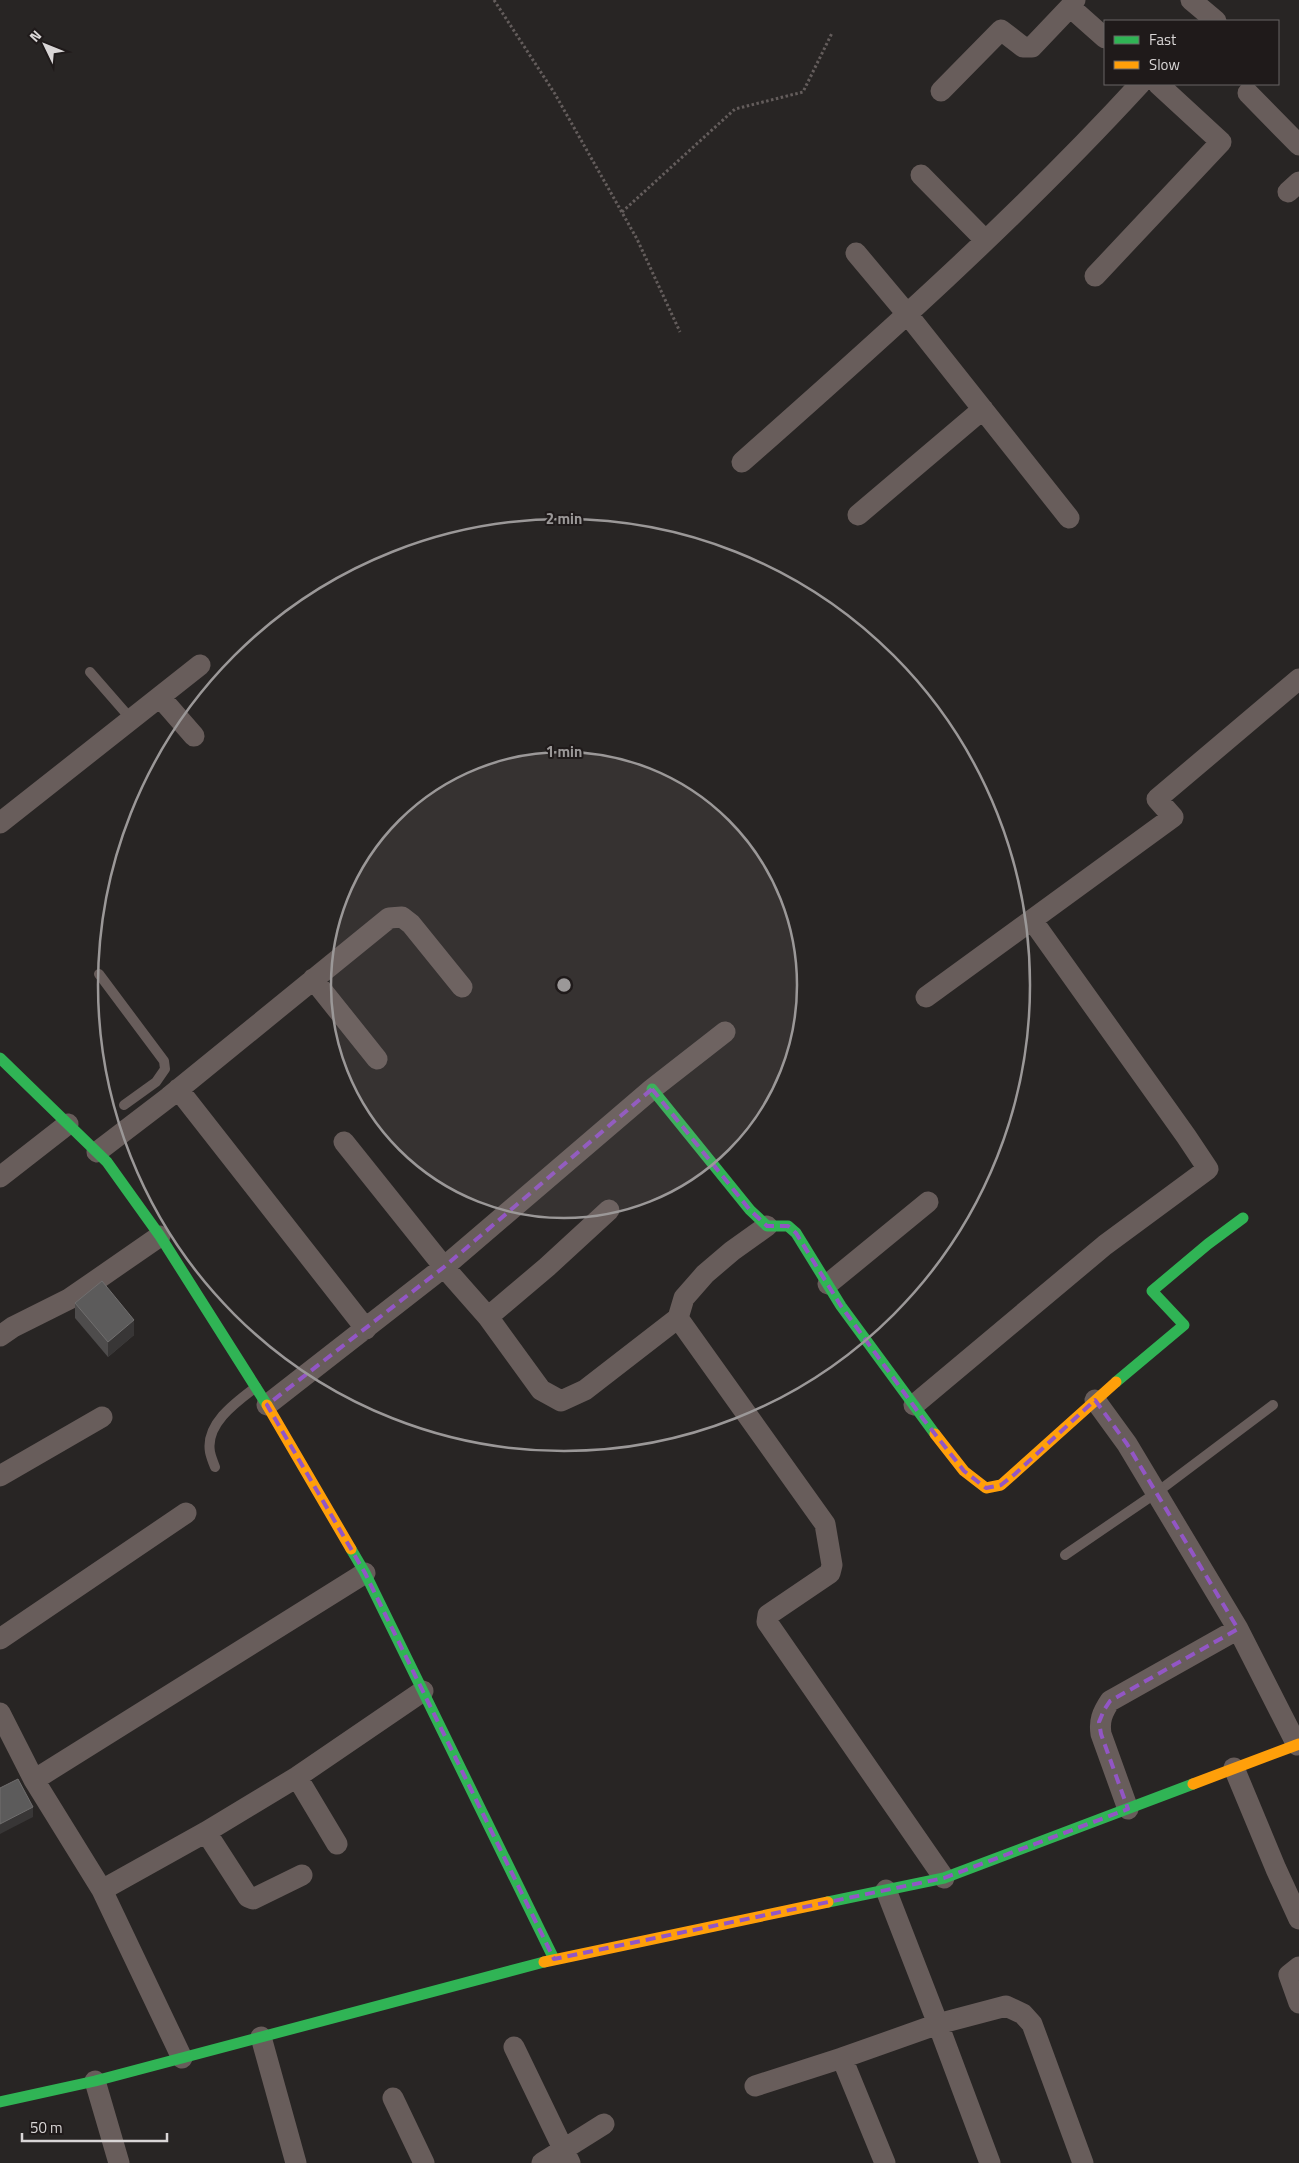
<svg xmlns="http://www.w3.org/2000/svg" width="1299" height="2163" font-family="'Titillium Web',sans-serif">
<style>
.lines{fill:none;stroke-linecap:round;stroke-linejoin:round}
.path{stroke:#645d5c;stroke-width:3;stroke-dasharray:2.5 2.5;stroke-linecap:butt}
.lane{stroke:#685d5b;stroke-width:10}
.street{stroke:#685d5b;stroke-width:21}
.fast{stroke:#30b455;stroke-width:11}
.slow{stroke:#ff9f0a;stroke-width:11}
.wall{fill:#4e4c4c}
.shaded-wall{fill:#383636}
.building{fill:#5c5b5b;stroke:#706e6e}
.marked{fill:none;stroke:#9256c5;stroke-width:4;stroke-dasharray:10 6;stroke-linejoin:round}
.ring{fill:none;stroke:#9b9898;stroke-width:2.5}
.centre{fill:#9b9898;stroke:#1f1a1a;stroke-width:2.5}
.ring-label{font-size:15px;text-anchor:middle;font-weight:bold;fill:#9b9898;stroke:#1f1a1a;stroke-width:4;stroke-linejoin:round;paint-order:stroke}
</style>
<rect width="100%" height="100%" fill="#282524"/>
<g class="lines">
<!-- path -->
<path class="path" d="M494,0L555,94L637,239L680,332
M622,212L735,109L803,92L832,33"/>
<!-- lane -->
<path class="lane" d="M90,672L131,719
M99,974L164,1061L165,1069L156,1082L124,1105
M215,1467C213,1462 211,1457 210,1452C205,1424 236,1402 256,1387
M1065,1555L1156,1493L1273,1405"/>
<!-- street -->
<path class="street" d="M1075,0L1070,7L1105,38
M1191,0L1216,21
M941,91L1001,30L1023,47H1032L1070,7
M1248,93L1299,145
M921,175L985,240
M1288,192L1299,182
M856,253L908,315L1069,518
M1095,276L1221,142L1158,84
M742,462C879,341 1016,219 1140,84
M858,515L983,409
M160,697L194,736
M0,823L200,665
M313,979L377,1059
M926,997L1173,817L1157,799L1299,679
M178,1089L366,1329
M344,1142L444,1267L488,1317L541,1390L561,1401L585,1390L678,1318L684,1298L705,1274L732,1251L767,1226
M97,1152L169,1097L389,918L402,917L411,924L462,987
M0,1177L68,1124
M828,1284L928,1202
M488,1317L547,1267L609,1210
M678,1318L825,1524L832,1565L830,1573L768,1615L767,1622L944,1878
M0,1336L13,1327L69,1299L160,1236
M1095,1400L1127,1444L1238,1629L1297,1745
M267,1405L444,1267L652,1089L725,1032
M914,1405L1105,1245L1208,1169L1186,1136L1032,920
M0,1476L102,1417
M0,1639L186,1513
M0,1713L34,1780L102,1890L182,2058
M1234,1768L1276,1869L1299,1919
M297,1777L337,1844
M34,1780L365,1573
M1128,1809L1101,1734C1099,1721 1102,1713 1110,1701L1238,1629
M206,1832L248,1897L253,1899L302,1875
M102,1890L206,1832L297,1777L423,1691
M886,1890L938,2024L1006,2006L1023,2014L1032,2024L1083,2163
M1299,1967L1289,1975L1299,2003
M261,2037L296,2163
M514,2047L570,2163
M95,2081L119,2163
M755,2086L842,2058
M393,2098L424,2163
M542,2163L604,2124
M885,2163L842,2058L938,2024L990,2163"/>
<!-- fast -->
<path class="fast" d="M0,1058L107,1162L160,1236L267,1405
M652,1089L750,1210L767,1226H788L796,1233L841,1306L935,1434
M1116,1382L1184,1325L1152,1291L1208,1244L1243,1218
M351,1549L365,1573L554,1959
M828,1902L944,1878L1193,1784
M0,2102L95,2081L544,1962"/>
<!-- slow -->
<path class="slow" d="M267,1405L351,1549
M935,1434L964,1471L986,1488L1001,1485L1116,1382
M1193,1784L1299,1744
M544,1962L828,1902"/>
</g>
<!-- wall -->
<path class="wall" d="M75,1303L134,1335L108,1357L75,1318Z"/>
<!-- shaded-wall -->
<path class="shaded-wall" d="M134,1320V1335L108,1357V1342Z
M33,1807V1817L0,1834V1824Z"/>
<!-- building -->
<path class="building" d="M102,1281L134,1320L108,1342L75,1303Z
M18,1779L33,1807L0,1824V1788Z"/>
<!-- marked area -->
<path class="marked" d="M652,1089L750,1210L767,1226H788L796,1233L841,1306L924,1420L964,1471L986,1488L1001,1485L1015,1474L1095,1400L1127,1444L1238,1629L1110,1701L1104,1710L1099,1722L1101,1734L1128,1809L944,1878L554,1959L365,1573L267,1405L444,1267Z"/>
<!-- distance rings -->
<circle cx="564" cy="985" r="233" fill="#9b9898" fill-opacity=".12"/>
<g class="ring">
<circle cx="564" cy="985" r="233"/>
<circle cx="564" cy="985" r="466"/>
</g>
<circle cx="564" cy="985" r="8" class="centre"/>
<g class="ring-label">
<text x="564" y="524">2 min</text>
<text x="564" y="757">1 min</text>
</g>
<!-- legend -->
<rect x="1104" y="20" width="175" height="65" fill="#1f1a1a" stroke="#696565"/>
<rect x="1114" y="36" width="25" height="8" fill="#30b455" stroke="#696565"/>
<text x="1149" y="45" font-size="15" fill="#d9d6d6">Fast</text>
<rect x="1114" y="61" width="25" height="8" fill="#ff9f0a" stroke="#696565"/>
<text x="1149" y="70" font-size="15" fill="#d9d6d6">Slow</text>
<!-- north arrow -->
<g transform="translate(45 45) rotate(313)" stroke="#1f1a1a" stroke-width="4" paint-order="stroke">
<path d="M0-4L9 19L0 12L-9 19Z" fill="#d9d6d6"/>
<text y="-8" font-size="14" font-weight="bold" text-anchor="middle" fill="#d9d6d6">N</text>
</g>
<!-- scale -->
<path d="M22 2133v8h145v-8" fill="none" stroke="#d9d6d6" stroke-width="2.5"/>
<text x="30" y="2133" font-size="15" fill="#d9d6d6" stroke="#1f1a1a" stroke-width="4" paint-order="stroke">50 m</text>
</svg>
